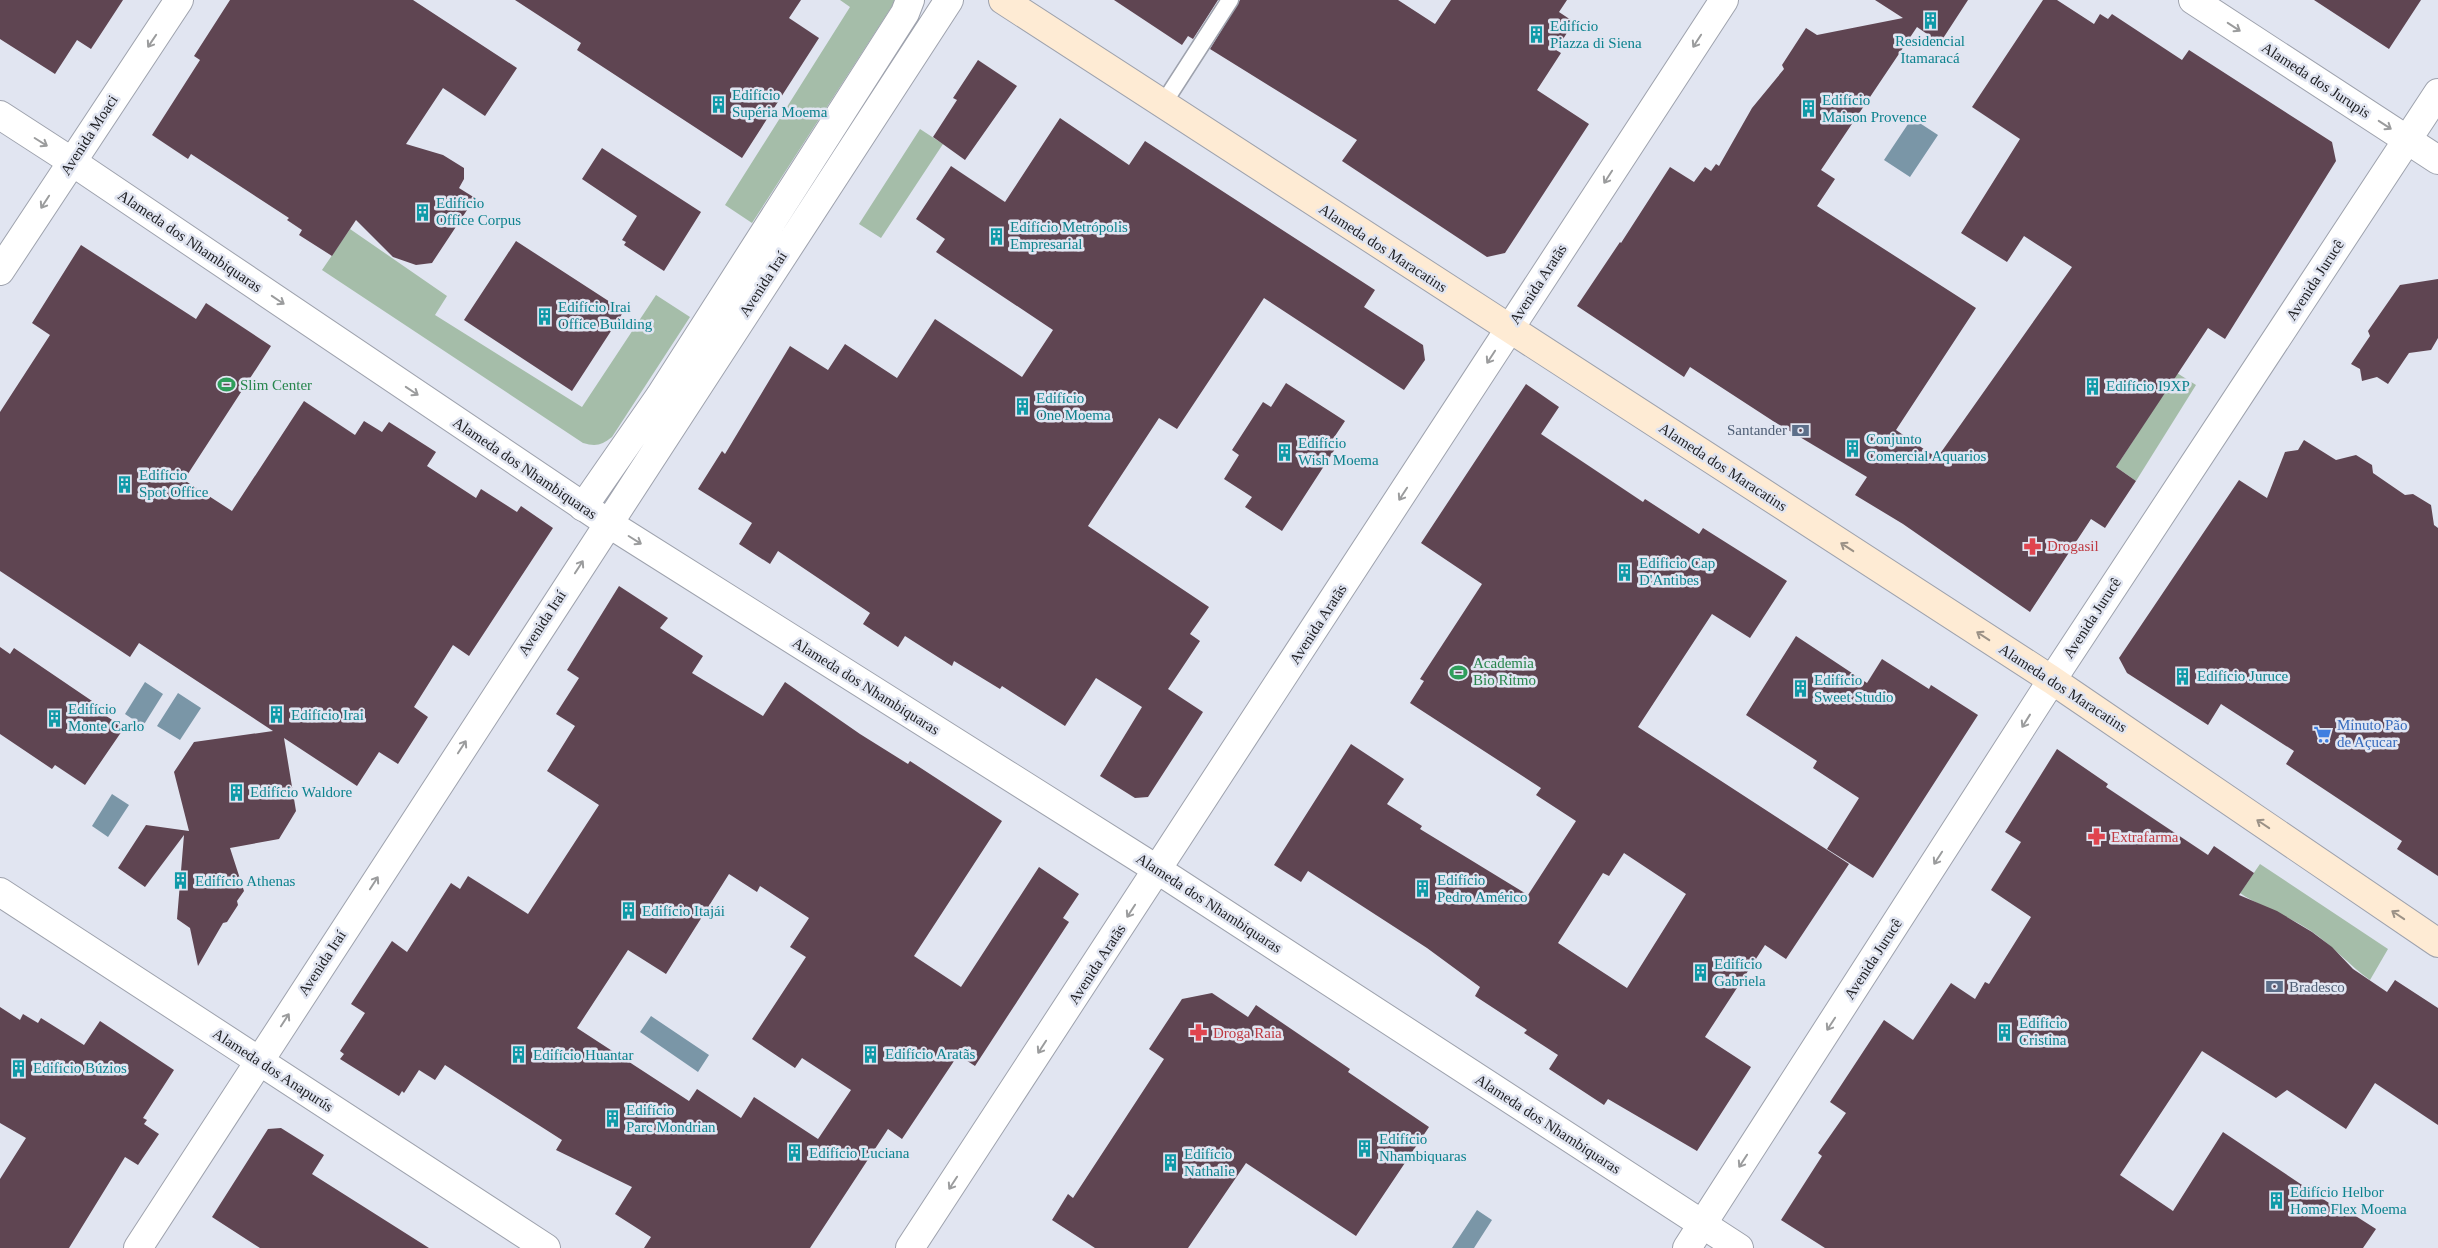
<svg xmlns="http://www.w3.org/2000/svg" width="2438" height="1248" font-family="Georgia,serif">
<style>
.green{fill:#a5bda9}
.water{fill:#7a96a7}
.building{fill:#5f4552;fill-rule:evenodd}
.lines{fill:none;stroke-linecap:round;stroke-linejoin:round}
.service-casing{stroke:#9ea2ad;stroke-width:19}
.minor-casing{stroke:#9ea2ad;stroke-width:30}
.tertiary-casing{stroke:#9ea2ad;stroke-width:30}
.secondary-casing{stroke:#9ea2ad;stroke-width:30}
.service{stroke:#fff;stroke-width:16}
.minor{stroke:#fff;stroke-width:28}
.tertiary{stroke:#fff;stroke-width:28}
.secondary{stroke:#feebd4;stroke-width:28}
.oneway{stroke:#9b9c9d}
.oneway2{stroke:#9b9186}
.labels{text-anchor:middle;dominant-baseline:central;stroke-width:5;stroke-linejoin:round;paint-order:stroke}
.culture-label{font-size:15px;fill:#0d838f;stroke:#e1e5f1;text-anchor:start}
.street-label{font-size:15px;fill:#212226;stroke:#e1e5f1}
.leisure-label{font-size:15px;fill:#27864d;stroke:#e1e5f1;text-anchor:start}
.service-label{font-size:15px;fill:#4e5e75;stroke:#e1e5f1;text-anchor:end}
.health-label{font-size:15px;fill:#be3a42;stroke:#e1e5f1;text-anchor:start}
.shop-label{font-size:15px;fill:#366cbe;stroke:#e1e5f1;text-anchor:start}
</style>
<rect width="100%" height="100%" fill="#e1e5f1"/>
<!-- green -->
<path class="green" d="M840,0H896L752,223L725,205L850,7Z
M920,129L943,144L881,238L859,224Z
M350,229L447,296L435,315L582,407L656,295L690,317L612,437C602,445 596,447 583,443L322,270Z
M2177,373L2196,385L2136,481L2116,467Z
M2260,864L2388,949L2370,980C2349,965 2333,946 2311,931C2289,916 2262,908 2240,893Z"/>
<!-- water -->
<path class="water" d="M1912,118L1938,135L1910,177L1884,160Z
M145,682L163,694L143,726L125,714Z
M178,693L201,708L180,740L157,726Z
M112,794L129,805L108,837L92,826Z
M651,1016L709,1055L698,1072L640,1032Z
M1477,1210L1492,1220L1474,1248H1452Z"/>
<!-- building -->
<path class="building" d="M0,0H123L91,49L77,40L55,74L0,39Z
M230,0H413L517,68L485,116L443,88L406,144L443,155L464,168V179L459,188L475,198L432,263L416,265L393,257L356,220L332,256L299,235L302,230L287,220L289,218L191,154L188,159L152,135L200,60L194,56Z
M515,0H801L789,18L819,38L742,158L577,50L581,43Z
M1114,0H1218L1193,39L1188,36L1182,45Z
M1240,0H1398L1435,24L1451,0H1567L1559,12L1574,22L1556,50L1561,53L1537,90L1589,124L1505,253L1487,257L1342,161L1357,140L1210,49Z
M1875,0H1968L1940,43L1917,27L1821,170L1835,179L1817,206L1976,308L1896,430L1937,458L2072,267L2024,236L2007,262L1961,233L2020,139L1972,107L2043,0H2057L2094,24L2100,14L2108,19L2112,14L2182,60L2189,50L2332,142L2336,161L2225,339L2208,328L2116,467L2136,481L2105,528L2091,519L2030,612L1903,524L1855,495L1867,477L1773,421L1690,367L1684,377L1577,306L1620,242L1621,243L1670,167L1694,182L1705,167L1711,171L1716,164L1719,166L1752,108L1784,69L1782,65L1806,28L1817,35L1903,18Z
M2314,0H2421L2389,49Z
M978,60L1017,86L965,160L933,137L957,100L953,98Z
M1060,118L1129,165L1145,141L1375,290L1364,307L1423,345L1425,360L1404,390L1264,298L1177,429L1159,418L1088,526L1209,607L1190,634L1200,641L1168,689L1203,712L1148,797L1135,798L1100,776L1142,707L1096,678L1065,726L1002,686L1000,689L954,661L952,666L905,636L898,647L863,624L870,613L778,551L770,564L739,544L752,523L698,489L722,451L725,454L790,346L828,370L845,344L897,378L935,319L1022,377L1053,330L936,252L945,239L916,219L951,166L1005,202Z
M602,148L701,212L664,271L624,245L626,242L622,240L637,216L582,179Z
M516,241L624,311L572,391L464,320Z
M81,245L196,319L206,303L271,346L184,480L232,511L304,401L355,435L364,421L382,432L389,422L436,452L427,466L476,498L481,489L517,512L521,506L553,528L469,656L453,645L414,707L428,717L398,764L379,752L357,786L284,738L296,811L279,839L230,848L244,891L237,901L238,905L227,922L223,923L198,966L190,928L177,919L184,835L145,887L118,868L146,825L189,831L174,772L194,742L273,731L139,643L130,657L0,571V412L50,335L32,323Z
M2438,279V338L2431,350L2409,353L2388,384L2377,377L2362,381L2360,369L2351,364L2370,336L2368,331L2400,285Z
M1286,383L1345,421L1329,445L1335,449L1282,531L1245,507L1252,497L1224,479L1239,455L1232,450L1263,402L1271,407Z
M1526,384L1559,407L1541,434L1643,502L1645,499L1699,534L1703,528L1787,581L1750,638L1712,614L1638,727L1849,864L1786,959L1765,945L1705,1037L1751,1067L1697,1151L1608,1099L1604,1105L1549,1069L1558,1055L1524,1033L1527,1030L1475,996L1480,987L1427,948L1308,871L1301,882L1274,865L1351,744L1404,779L1387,804L1422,826L1420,829L1528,895L1576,821L1536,795L1541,788L1410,703L1424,681L1420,679L1482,584L1421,543ZM1624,853L1686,894L1627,988L1558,943L1603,873L1609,876Z
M2304,440L2336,460L2356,455L2372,465L2373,473L2405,495L2413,494L2431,505L2434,525L2438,528V876L2397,849L2402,841L2286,764L2294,751L2221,704L2208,725L2127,673L2119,658L2239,480L2267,498L2285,452L2298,450Z
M619,586L668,618L660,628L703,656L692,673L763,716L785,682L860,734L908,764L910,761L1002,821L914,956L961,987L1039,867L1079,894L1063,918L1069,922L975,1066L958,1055L902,1139L888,1129L810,1248H644L651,1237L615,1214L632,1187L556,1150L562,1140L445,1065L435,1080L419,1070L404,1093L402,1091L399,1096L340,1059L344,1054L340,1051L365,1013L351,1004L392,941L407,952L451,883L460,889L468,876L528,914L599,805L547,771L575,726L556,714L579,678L567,670ZM729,874L757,892L760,886L809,918L790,947L806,957L752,1039L795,1068L802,1058L851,1090L818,1139L754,1097L741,1118L697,1089L689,1101L577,1028L628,950L666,974Z
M1796,636L1867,683L1882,659L1929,689L1931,685L1978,715L1873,878L1827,849L1859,798L1813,768L1817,761L1746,715Z
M0,647L10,654L14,648L95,703L93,707L124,728L85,785L55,765L52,769L0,734Z
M2057,749L2108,784L2106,787L2208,855L2214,846L2254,873L2239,895L2277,911L2312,932L2332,947L2353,969L2387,992L2395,980L2438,1008V1125L2375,1083L2346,1129L2287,1090L2276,1098L2202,1051L2120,1175L2173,1211L2223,1132L2338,1209L2340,1206L2376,1229L2363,1248H1825L1781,1220L1822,1156L1818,1153L1846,1113L1830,1102L1884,1020L1913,1040L1951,983L1975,999L1985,982L1989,984L2031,917L1991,890L2021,842L2005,832Z
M1212,993L1248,1017L1256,1005L1350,1069L1348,1072L1429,1127L1356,1236L1246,1163L1188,1248H1095L1052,1220L1068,1194L1073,1198L1164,1059L1149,1049L1182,999Z
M0,1007L20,1020L23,1014L38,1023L41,1018L84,1045L100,1021L174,1070L143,1118L147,1120L144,1124L159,1134L138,1165L125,1157L69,1248H0V1179L26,1138L0,1123Z
M281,1128L324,1155L312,1174L429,1248H260L212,1217L268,1129Z"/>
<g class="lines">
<defs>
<path id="service" d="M1163,104L1230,0"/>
<path id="minor" d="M2193,0L2438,160
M0,271L179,0
M583,507L660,396L905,13L910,0
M0,892L546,1248
M138,1248L949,0
M910,1248L1724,0
M1687,1248L2052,680L2438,93"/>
<path id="tertiary" d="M0,115L71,161L608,523L1158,870L1739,1248"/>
<path id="secondary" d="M1003,0L2052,680L2438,943"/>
</defs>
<!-- service casing -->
<use href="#service" class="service-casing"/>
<!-- minor casing -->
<use href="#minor" class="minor-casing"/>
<!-- tertiary casing -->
<use href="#tertiary" class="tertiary-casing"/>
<!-- secondary casing -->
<use href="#secondary" class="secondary-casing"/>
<!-- service -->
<use href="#service" class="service"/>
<!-- minor -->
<use href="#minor" class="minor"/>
<!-- tertiary -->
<use href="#tertiary" class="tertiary"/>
<!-- secondary -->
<use href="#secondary" class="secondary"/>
</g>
<!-- one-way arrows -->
<defs><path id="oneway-shaft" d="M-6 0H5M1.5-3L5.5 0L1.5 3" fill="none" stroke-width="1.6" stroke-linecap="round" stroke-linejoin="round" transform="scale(1.25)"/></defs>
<g class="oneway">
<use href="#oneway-shaft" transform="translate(2234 27) rotate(33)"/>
<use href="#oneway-shaft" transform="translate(152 41) rotate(124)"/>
<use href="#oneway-shaft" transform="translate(1697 41) rotate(123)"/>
<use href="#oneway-shaft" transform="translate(2385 125) rotate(33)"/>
<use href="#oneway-shaft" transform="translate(41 142) rotate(32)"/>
<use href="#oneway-shaft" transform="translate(1608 177) rotate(123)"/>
<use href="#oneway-shaft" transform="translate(45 202) rotate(123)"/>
<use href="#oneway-shaft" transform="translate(278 300) rotate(34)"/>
<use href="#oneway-shaft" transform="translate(1491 357) rotate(123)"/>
<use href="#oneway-shaft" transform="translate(412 391) rotate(34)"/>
<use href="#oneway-shaft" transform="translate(1403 494) rotate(123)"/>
<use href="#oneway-shaft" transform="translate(635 540) rotate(32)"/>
<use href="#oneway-shaft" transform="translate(579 567) rotate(-57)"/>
<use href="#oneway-shaft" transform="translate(2026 721) rotate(122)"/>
<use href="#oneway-shaft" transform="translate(462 747) rotate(-57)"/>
<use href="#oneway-shaft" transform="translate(1938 858) rotate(123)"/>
<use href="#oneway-shaft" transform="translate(374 883) rotate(-57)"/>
<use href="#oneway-shaft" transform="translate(1131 911) rotate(123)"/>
<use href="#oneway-shaft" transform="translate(285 1020) rotate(-57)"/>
<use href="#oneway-shaft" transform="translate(1831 1024) rotate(123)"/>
<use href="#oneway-shaft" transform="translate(1042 1047) rotate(123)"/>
<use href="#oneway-shaft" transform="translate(1743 1161) rotate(123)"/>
<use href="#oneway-shaft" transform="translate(953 1183) rotate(123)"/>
</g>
<g class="oneway2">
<use href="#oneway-shaft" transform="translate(1847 547) rotate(-147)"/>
<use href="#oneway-shaft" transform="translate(1983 636) rotate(-147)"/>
<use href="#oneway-shaft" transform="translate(2263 824) rotate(-146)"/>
<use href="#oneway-shaft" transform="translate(2398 915) rotate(-146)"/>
</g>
<!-- icons -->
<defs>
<symbol id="building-bare" viewBox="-9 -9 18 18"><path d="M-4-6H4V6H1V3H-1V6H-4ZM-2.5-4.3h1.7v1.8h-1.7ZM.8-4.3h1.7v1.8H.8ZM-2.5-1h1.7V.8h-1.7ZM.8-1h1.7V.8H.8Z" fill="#0f9aa8" stroke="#e1e5f1" stroke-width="2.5" paint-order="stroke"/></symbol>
<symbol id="stadium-bare" viewBox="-9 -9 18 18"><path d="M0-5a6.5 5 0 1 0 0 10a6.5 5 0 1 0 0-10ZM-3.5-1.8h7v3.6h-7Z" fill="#2e9e5b" stroke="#e1e5f1" stroke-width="2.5" paint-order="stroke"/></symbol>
<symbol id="bank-bare" viewBox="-9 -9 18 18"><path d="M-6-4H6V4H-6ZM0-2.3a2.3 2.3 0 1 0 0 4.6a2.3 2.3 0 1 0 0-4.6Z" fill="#5c6f8a" stroke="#e1e5f1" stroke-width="2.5" paint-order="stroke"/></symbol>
<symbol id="pharmacy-bare" viewBox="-9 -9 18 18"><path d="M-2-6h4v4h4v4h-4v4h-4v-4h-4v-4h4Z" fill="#e0444e" stroke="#e1e5f1" stroke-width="2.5" paint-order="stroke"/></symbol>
<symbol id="supermarket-bare" viewBox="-9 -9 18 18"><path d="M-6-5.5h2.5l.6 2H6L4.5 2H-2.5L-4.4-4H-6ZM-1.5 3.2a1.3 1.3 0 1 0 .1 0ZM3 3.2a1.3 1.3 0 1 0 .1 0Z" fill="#3f7fe0" stroke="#e1e5f1" stroke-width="2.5" paint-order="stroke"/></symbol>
</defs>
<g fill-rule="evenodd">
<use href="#building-bare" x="1918" y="8" width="25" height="25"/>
<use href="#building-bare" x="1524" y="22" width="25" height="25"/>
<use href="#building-bare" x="706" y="92" width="25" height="25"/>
<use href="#building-bare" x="1796" y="96" width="25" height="25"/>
<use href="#building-bare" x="410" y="200" width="25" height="25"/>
<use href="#building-bare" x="984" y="224" width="25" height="25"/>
<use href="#building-bare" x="532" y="304" width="25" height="25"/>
<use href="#stadium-bare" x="214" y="372" width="25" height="25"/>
<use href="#building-bare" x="2080" y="374" width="25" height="25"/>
<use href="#building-bare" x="1010" y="394" width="25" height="25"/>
<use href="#bank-bare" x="1788" y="418" width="25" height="25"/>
<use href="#building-bare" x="1840" y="436" width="25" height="25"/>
<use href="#building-bare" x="1272" y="440" width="25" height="25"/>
<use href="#building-bare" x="112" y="472" width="25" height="25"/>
<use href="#pharmacy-bare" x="2020" y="534" width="25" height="25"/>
<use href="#building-bare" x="1612" y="560" width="25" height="25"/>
<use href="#stadium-bare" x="1446" y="660" width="25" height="25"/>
<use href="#building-bare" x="2170" y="664" width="25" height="25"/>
<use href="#building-bare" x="1788" y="676" width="25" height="25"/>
<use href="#building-bare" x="264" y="702" width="25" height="25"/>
<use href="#building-bare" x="42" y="706" width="25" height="25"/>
<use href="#supermarket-bare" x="2310" y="722" width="25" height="25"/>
<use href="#building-bare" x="224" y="780" width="25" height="25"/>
<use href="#pharmacy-bare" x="2084" y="824" width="25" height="25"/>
<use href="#building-bare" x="168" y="868" width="25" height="25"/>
<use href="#building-bare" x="1410" y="876" width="25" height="25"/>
<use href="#building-bare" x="616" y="898" width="25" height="25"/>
<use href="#building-bare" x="1688" y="960" width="25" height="25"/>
<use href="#bank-bare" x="2262" y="974" width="25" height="25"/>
<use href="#building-bare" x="1992" y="1020" width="25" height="25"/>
<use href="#pharmacy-bare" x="1186" y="1020" width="25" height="25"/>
<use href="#building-bare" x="858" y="1042" width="25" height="25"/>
<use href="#building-bare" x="506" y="1042" width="25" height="25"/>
<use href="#building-bare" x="6" y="1056" width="25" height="25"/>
<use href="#building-bare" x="600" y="1106" width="25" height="25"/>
<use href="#building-bare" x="1352" y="1136" width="25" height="25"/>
<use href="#building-bare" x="782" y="1140" width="25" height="25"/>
<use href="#building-bare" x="1158" y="1150" width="25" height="25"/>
<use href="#building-bare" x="2264" y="1188" width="25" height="25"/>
</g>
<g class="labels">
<!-- culture labels -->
<g class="culture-label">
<text x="1550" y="26">Edifício<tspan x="1550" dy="17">Piazza di Siena</tspan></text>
<text x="1930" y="41" text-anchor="middle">Residencial<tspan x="1930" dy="17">Itamaracá</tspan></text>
<text x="732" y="95">Edifício<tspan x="732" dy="17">Supéria Moema</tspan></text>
<text x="1822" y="100">Edifício<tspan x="1822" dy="17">Maison Provence</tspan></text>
<text x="436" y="203">Edifício<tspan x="436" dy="17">Office Corpus</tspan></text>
<text x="1010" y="227">Edifício Metrópolis<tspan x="1010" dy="17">Empresarial</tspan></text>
<text x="558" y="307">Edifício Irai<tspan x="558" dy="17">Office Building</tspan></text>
<text x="2106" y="386">Edifício I9XP</text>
<text x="1036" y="398">Edifício<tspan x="1036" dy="17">One Moema</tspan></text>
<text x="1866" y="439">Conjunto<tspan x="1866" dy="17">Comercial Aquarios</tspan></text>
<text x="1298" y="443">Edifício<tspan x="1298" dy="17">Wish Moema</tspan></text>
<text x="139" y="475">Edifício<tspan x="139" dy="17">Spot Office</tspan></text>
<text x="1639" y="563">Edificio Cap<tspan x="1639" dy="17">D'Antibes</tspan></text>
<text x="2197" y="676">Edifício Juruce</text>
<text x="1814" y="680">Edifício<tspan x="1814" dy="17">Sweet Studio</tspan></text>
<text x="68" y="709">Edifício<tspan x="68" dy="17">Monte Carlo</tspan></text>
<text x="291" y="715">Edifício Irai</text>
<text x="250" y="792">Edifício Waldore</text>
<text x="1437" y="880">Edifício<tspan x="1437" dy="17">Pedro Américo</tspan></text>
<text x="195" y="881">Edifício Athenas</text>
<text x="642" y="911">Edifício Itajái</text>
<text x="1714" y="964">Edifício<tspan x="1714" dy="17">Gabriela</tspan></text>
<text x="2019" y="1023">Edifício<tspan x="2019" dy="17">Cristina</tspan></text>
<text x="885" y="1054">Edifício Aratãs</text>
<text x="533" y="1055">Edifício Huantar</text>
<text x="33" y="1068">Edifício Búzios</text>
<text x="626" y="1110">Edifício<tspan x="626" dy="17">Parc Mondrian</tspan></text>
<text x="1379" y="1139">Edifício<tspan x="1379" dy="17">Nhambiquaras</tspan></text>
<text x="809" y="1153">Edifício Luciana</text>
<text x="1184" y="1154">Edifício<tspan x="1184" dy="17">Nathalie</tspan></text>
<text x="2290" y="1192">Edifício Helbor<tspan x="2290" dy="17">Home Flex Moema</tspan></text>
</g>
<!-- street labels -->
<g class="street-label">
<text transform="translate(2316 80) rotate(33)">Alameda dos Jurupis</text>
<text transform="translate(89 135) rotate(-57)">Avenida Moaci</text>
<text transform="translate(190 241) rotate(34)">Alameda dos Nhambiquaras</text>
<text transform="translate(1383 248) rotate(33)">Alameda dos Maracatins</text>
<text transform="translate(2315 280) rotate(-57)">Avenida Jurucê</text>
<text transform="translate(763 284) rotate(-57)">Avenida Iraí</text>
<text transform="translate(1538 284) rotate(-57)">Avenida Aratãs</text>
<text transform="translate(1723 467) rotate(33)">Alameda dos Maracatins</text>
<text transform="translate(525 468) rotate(34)">Alameda dos Nhambiquaras</text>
<text transform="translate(2092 618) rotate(-57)">Avenida Jurucê</text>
<text transform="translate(542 623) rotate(-57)">Avenida Iraí</text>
<text transform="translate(1318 624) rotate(-57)">Avenida Aratãs</text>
<text transform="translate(866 686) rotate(32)">Alameda dos Nhambiquaras</text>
<text transform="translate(2063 688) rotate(33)">Alameda dos Maracatins</text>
<text transform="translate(1209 903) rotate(33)">Alameda dos Nhambiquaras</text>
<text transform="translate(1873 959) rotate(-57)">Avenida Jurucê</text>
<text transform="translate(322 963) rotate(-57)">Avenida Iraí</text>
<text transform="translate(1097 964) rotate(-57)">Avenida Aratãs</text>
<text transform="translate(273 1070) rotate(33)">Alameda dos Anapurús</text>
<text transform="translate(1548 1124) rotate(33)">Alameda dos Nhambiquaras</text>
</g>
<!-- leisure labels -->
<g class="leisure-label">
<text x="240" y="385">Slim Center</text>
<text x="1473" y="663">Academia<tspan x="1473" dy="17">Bio Ritmo</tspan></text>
</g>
<!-- service labels -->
<g class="service-label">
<text x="1787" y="430">Santander</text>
<text x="2289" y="987" text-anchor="start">Bradesco</text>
</g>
<!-- health labels -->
<g class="health-label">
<text x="2047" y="546">Drogasil</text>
<text x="2111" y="837">Extrafarma</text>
<text x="1213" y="1033">Droga Raia</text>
</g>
<!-- shop labels -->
<g class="shop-label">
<text x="2337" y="725">Minuto Pão<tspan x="2337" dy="17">de Açucar</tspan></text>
</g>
</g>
</svg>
